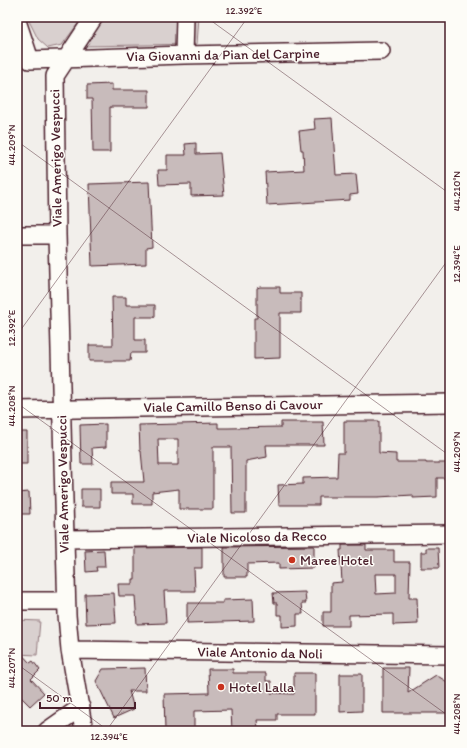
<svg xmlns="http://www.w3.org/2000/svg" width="467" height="748" font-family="Itim,sans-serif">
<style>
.green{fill:#d9d0cf;stroke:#92787d}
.building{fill:#c8bbbb;stroke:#4a1f2b;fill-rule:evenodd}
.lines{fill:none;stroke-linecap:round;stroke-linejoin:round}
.minor-casing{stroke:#4a1f2b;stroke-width:20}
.minor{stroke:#fdfcf7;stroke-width:17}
.ticks{fill:none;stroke:#4a1f2b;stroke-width:1;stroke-opacity:0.45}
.poi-dot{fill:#c8321e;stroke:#fdfcf7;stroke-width:1.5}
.labels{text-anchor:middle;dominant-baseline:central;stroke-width:3;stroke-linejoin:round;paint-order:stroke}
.street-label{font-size:14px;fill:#4a1f2b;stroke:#fdfcf7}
.poi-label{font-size:14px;fill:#4a1f2b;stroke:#fdfcf7;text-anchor:start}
.neatline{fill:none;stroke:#4a1f2b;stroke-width:1.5}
.ticks-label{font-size:10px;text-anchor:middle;fill:#4a1f2b}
</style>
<rect width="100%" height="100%" fill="#f2efeb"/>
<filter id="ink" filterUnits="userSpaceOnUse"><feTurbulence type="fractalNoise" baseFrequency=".025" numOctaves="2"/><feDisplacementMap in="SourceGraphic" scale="8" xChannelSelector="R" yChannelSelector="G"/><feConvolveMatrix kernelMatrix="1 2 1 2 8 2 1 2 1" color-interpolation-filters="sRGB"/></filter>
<g filter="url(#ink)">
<!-- green -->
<path class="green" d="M27,17H83L62,45L48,48L38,39Z
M105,17H199L197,44L84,46Z
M17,620L40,621L37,655L17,654Z"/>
<!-- building -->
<path class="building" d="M112,84V90H149V107H110V152H93L92,99H87V85Z
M332,118L336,175L356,174L358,194L350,195V200L267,205L265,172L304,170L303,150H301L299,131L315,129L314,119Z
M196,143V154L220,153L224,195L191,196V184L159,185L158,170H167V155H186L185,144Z
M149,182L152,247L146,248V264L92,266L89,184Z
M260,287H280V293H301V313H280V358L254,359V318H257V288Z
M112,297H126V305H155V317H135V340H145V353H131L130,361H89V345H113Z
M344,421H379V453L396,454V462H426V463H450V478H437V497L413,498V495L378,497H319V505H279L278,485L303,484V478L337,477L338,453H344Z
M281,422H323L324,445H266L267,457L246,461V513H232L231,447H213V509H179V489L152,492V504H133V494H111V482H144L141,451H140L139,425L218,423V428H228L281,427ZM158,439H178V465H159Z
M106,424V447L92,448L93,464H81L80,425Z
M17,432H27V464H17Z
M81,489H100V507H81Z
M29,492L30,514H17V493Z
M342,545H366V550H394V562H410L409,598H417L418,624L393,625V614L349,615V626H323V612H331V583L342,582L340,550H342ZM375,574H396V593L376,594Z
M314,546V568L279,569V563L247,564V577H224V547Z
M202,547V568H194L195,591H164L166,623L137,624L135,596H119L118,584H133V579H135V548Z
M426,548H438L439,568H421V552H426Z
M104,550L105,567H96L97,571L86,572L85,551Z
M305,592L306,603H302L303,614H297V626L282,627V615H277V603H274L273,593Z
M114,593L116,623L86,624L85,594Z
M253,599L254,621L187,623V603H223V600Z
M17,649L30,663L33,661L40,670L31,679L44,693L30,706L17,693Z
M145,668L146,691H129L134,709L114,718L96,681L103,669Z
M383,668H409L408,693L436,675L449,683L450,713H383Z
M208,669H233V673H266V681H271V693L294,694V673H315V714H277V720H257L258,728H245V731H232L231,710L194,711V731H165L164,694L209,693Z
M340,674H362V711L340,712Z"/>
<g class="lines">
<defs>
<path id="minor" d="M17,21L30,60L184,55L381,51
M184,55L185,17
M17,235H57
M17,410L450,403
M65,539L450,534
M17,601H66
M70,650L450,655
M47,731L81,707
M84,731L70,650L67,615L57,235L55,76L94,17"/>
</defs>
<!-- minor casing -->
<use href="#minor" class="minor-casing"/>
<!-- minor -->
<use href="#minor" class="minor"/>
</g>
</g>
<!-- ticks -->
<path class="ticks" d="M206,17L450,194M17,141L450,456M17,335L248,17M17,403L450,717M17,664L109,731M106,731L450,257"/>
<!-- markers -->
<g class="poi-dot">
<circle cx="292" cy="560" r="4"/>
<circle cx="221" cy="687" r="4"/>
</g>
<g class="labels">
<!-- street labels -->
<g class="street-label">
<text transform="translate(223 55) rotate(-1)">Via Giovanni da Pian del Carpine</text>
<text transform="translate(56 158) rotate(-91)">Viale Amerigo Vespucci</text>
<text transform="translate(233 406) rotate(-1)">Viale Camillo Benso di Cavour</text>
<text transform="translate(63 484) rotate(-91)">Viale Amerigo Vespucci</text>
<text transform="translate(257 537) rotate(-1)">Viale Nicoloso da Recco</text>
<text transform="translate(260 653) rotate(1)">Viale Antonio da Noli</text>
</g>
<!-- poi labels -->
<g class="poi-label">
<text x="300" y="560">Maree Hotel</text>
<text x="229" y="687">Hotel Lalla</text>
</g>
</g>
<!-- margin -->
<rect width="467" height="748" fill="none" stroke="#fdfcf7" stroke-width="44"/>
<!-- scale -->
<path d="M40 702v6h95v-6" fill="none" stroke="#4a1f2b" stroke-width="2"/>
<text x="46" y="702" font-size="12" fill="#4a1f2b" stroke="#fdfcf7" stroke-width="3" paint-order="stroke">50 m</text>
<rect x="22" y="22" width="423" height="704" class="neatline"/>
<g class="ticks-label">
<text x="244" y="14">12.392°E</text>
<text transform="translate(11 145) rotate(-90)" y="4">44.209°N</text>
<text transform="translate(456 191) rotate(-90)" y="4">44.210°N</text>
<text transform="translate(456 264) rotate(-90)" y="4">12.394°E</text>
<text transform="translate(11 328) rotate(-90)" y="4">12.392°E</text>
<text transform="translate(11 406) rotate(-90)" y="4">44.208°N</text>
<text transform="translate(456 452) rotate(-90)" y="4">44.209°N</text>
<text transform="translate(11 668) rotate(-90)" y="4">44.207°N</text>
<text transform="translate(456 714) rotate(-90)" y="4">44.208°N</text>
<text x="109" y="740">12.394°E</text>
</g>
</svg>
